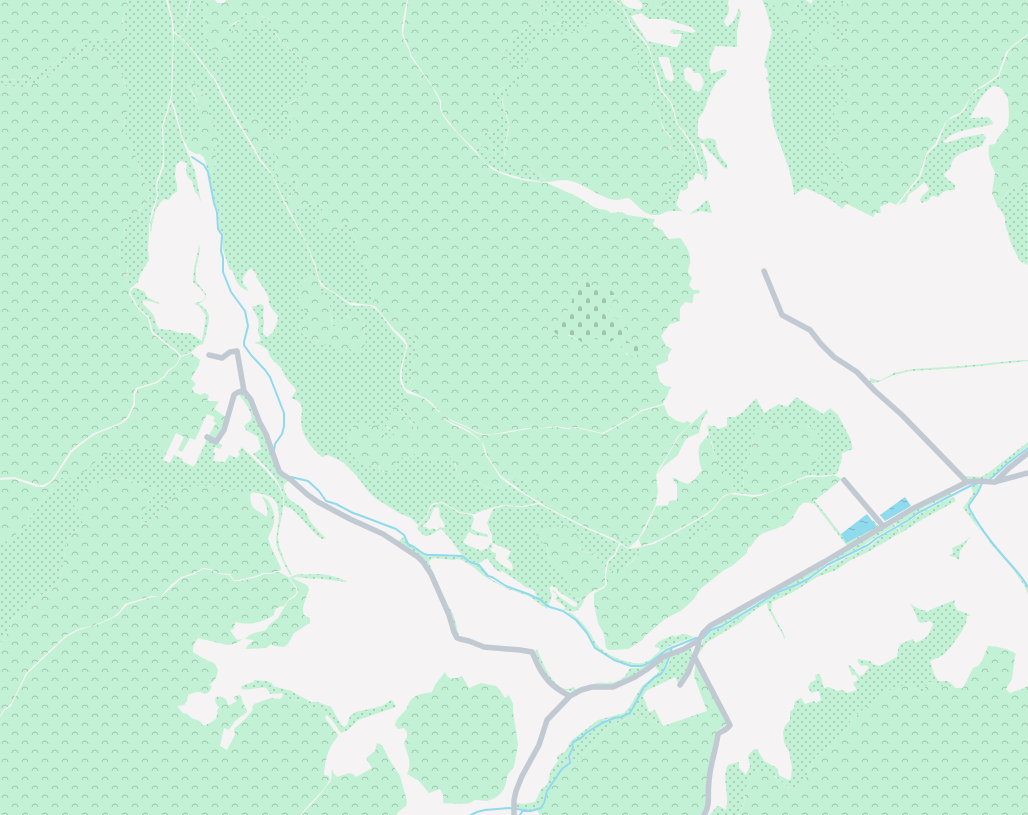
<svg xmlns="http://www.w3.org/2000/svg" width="1028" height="815" font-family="Cabin,sans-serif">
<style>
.grass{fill:url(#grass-dots);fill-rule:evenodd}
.forest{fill:url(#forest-crowns);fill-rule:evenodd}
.cemetery{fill:url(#cemetery-stones)}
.water{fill:url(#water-ripples)}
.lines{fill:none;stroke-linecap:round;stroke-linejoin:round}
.stream{stroke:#90daee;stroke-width:2}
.street{stroke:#c1cad2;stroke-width:5.5}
</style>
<defs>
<pattern id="grass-dots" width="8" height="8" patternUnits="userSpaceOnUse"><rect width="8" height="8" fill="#c3f1d5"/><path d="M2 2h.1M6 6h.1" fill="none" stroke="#a0c6b0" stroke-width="1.8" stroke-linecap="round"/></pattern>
<pattern id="forest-crowns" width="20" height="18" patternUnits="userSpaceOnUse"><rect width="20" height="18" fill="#c3f1d5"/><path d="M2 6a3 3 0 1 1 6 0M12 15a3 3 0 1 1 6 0" fill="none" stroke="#a0c6b0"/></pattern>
<pattern id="cemetery-stones" width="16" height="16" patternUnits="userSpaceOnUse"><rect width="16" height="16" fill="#c3f1d5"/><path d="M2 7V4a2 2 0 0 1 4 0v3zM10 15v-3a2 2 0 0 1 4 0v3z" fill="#a0c6b0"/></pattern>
<pattern id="water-ripples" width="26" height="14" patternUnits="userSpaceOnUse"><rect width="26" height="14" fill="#90daee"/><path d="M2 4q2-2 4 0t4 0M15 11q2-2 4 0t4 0" fill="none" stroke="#78b4c4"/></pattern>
</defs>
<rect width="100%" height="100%" fill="#f5f3f3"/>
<!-- grass -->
<path class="grass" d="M127,0H166L172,22L173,45L171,95L162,127L163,157L162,166L157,180L156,185L157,196L152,210L149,224V235L148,248L149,260L141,273L138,282L132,287L130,289C127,282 125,277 128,270L120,258L119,239L124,234L129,217L139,211L150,197L148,188L144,182L139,170L138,163L123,128L125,121L126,87L122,75L115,62L107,54L100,49L92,48L35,83L24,87L0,86V78L17,80L27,79L62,59L73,50L88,40L100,39L123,42V16L128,7Z
M168,0H190C188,10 186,29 174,32L173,21Z
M191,0H206L205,13L206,25L205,35L206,41L212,49L221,62L230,50L224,45L228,41H234L239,28L234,31H228L229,27L240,21L242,14L246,12L249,18L250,28L260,31L258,20L261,16L270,20C273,29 276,38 283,44C293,53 311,61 309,77C308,81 306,85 304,89C301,97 294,102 286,104L283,115L293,117L296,120L291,130L281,141L274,142L269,137L268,130L247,120L243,129C237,118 230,107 224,96C219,88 218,80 211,74C200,60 190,43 175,32C186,29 189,10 191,0Z
M539,0H614L622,7L631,27L645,43L649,50L660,90L671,104L677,125L683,132L694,149L702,175L695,173L694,179L688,182V188L683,191L681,189L676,205L682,211H670C671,201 671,200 664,193L667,183L676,176L678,168C687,164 685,159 684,150L681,148L676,153C668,150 671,144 671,136C662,130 662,121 658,111C657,108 654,104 652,100C646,88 649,84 637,73L638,60L620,27L616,22L605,13L588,22L586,29L565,33L559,36L548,34L531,46C528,59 523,80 513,90C510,93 506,95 503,97L502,102L509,125L505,144L504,155L529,170L536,171L540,174L546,182L525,179L501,172L486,164L476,151L478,143L484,148L487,154L493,147L484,139L483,132L489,133L498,124L501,117L488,91L493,90L497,92L504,87L512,68L509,61L501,52L506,50L512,36L525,30L529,23L532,24L535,27H542L557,23L562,25L558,17L547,8V13L542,14C539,10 537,5 539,0Z
M615,0H621C624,7 633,10 641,9L643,5L666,8L664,0H729C727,4 729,5 729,9C729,14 726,17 724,21L727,27C734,23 736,16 739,8L741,13L737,30V47L715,46L709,62L711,74L724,69L727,71L725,76C712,81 709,99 704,110C703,113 700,116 699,118C697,124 698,131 698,137L704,140L708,138L714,139L716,141C716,151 720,157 727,164V169L723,167L713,155L709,152L704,144L700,142C703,155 712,169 705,182L695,148L684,131L678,125L672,103L661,89L659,79L652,59L650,49L646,42L632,26L622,6ZM641,13L649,19H666L691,27L696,31L693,33L672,29L670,32L675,34H682C681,39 679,42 678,47H672L670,46L647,41L631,16ZM658,57H666L669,58L673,73L674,79L671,82L666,79ZM687,67L691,68L694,73H699C705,79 705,85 699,92L693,90L691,85L685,80L684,70Z
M798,0H806L811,4L813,0H851L845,5L841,14L852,30L838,41L830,39L833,21H827L823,28L816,33L815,56L809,61V67L823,62L829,66L848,64V72L839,76L841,82L849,91L850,102L843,103V127L840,133L831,139L824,147L839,156L845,166V180L840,183L834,181L826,191L847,203L842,209C833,199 817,193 805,188L794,195C792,174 786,160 779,141C775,132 773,123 771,114L772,111L768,90L770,86L766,78L768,76L767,69L764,66L772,32L765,6L774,5L784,21L789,37L798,8L794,2Z
M174,33C190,43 199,61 210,75L214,79L222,96L260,161L272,175L284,203L306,243L315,267L318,279L312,276L305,280L304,283L303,309L308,312L311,317L306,319L300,332L318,345H336L345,352L351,353L349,350V348L353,350H356L363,337L364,333L365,328L362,321L348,316L345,319L338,321L336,326H333C328,311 334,303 320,290L321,286L332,292L350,305C357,307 365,304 372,307C379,310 385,320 389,326C394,333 401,338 406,345C405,361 392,378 407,393L403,398L401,404L402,407L407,411L408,415L417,424V429L414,428L411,422L406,418L400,409L393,416L386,427L392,431L395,435L390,438H385L381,427H371L368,429L366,426L353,423L354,428L352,434L349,437V446L351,450L371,465L377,466L384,472L396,462L398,458H404L409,459L415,453L424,460L451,458L454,460L458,476L469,482H476L483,485L491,490L505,486L508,484L538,503L522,506L502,505L484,510L474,514L460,512L442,502L434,503L430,506C429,514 424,519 418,525L411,518L399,513L375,498L368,491L356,475L343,462L328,455L322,457C311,448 301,435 301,420C301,415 303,410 301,405C299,400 295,400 291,398L296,391C295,386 290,384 287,379C284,376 283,371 281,368C276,362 269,359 268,350L261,345L255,343V342H258L261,340L258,332L259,323L258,319L252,307L253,306H256L259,304L263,305C265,310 263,310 263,315C263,317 264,320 264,322C264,329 260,333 267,337C274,334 277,324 278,316C274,311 267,305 269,298L266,292L256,277L257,275L251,268C246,272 240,279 244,285C248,290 246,284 248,291C237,287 236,280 232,270L229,269L223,249L222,233L219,229L218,210L215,205L209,173C213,169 217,163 216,157C215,152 213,153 213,147L219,141V135L213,126L212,119L207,111V101L205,96L197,92L196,85H188L197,102L200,117L202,124L201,128L197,131H192L186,144L183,139L175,108L171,99L172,94Z
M999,76L1000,87L993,86C982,93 976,106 970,118H974L988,117L992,121L993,124C977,129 955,128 943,142L946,143L965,137L983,134L986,137L982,146C974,148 957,153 953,160C951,163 951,166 950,169L944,174L945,177L955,185V190C947,190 943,190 939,197L933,196L930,197L929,200L922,203L920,200L923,195L929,190L927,185L924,182L918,188L908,195C907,203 905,202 898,205L921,176L927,155L932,149L937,145L945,125L948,120L959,115L964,111L971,96L977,90L985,86Z
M171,101L182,139L195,171L201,202L198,195L195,192L192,181C185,176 186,170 187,163L180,161L176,165L175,176L177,185V192C172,193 172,197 168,200L164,199C153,208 153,221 151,234L150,224L158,196L157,185L164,166V157L163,127Z
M254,147C269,149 284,153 274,171L290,180L297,178C298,191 294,193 284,200L272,174L261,160Z
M1028,183V265L1020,261L1012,246L1005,224V218L1001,210L997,206L1002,204C1003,201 1004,197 1006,194C1011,188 1021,186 1028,183Z
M708,200L712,213L701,211L690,214C693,210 697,210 700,206C703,204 704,202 708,200Z
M311,204H319L323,208L320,216L335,232L340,225L346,223L351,229L359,250L366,265L375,306L370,305L348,302L332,291L324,286L319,279L316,266L306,242L290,211Z
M196,237L200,248L196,269V281L206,294L205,299L199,304C202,306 206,309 208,313C211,319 205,338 203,344L199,345L191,352L181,356L177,351L153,332L149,317L139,308L130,293L133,288H136L145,292L146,295L147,297L161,304C154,304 149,299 142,301L143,304L152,313L154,316L157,326L159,329L170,330L180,333H190L202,341L206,316L199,306L194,304C197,302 202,302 204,299C208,293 197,286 193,282L194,269L199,246Z
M394,329H404L408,330L415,337L416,346L410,384L406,389C398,379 403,364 406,352C407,350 408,346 407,343C405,338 398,333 394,329Z
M1020,360H1028V361L960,368L910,371L894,375L878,382L873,383L870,382V378L877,380H881L894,373L913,369L962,366Z
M243,393L249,401L265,435L278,471L290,481C286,482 284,483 284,487C286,504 300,502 306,513C308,515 308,517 309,519C313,526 320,533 326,538C325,538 324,539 323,539C318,539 299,515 293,510C290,508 287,507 284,506C286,484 267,469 253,454L261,449L258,437L246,430L244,426C246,424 249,422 251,420C254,413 242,398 238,394Z
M796,397L823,414L830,408L838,415L850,438L853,449L842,453L841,462L837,474L818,476L813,475H809L819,456L810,426L796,424H782L771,423L753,436L752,448L749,458L744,466L743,478L744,494L736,493C733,482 724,474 718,463C714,456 714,448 711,440C709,435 707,430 708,425L711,426H715L718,429L727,426V417H735L743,412L756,398L764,413L779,404L787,407Z
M207,439L217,442L222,445L220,449L215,447L213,452L215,453L213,461L225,462L229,455L237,458L240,454L238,452L242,447C246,452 251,455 255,460C265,469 275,479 281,491C287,503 279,524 278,537C278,548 286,565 292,575H290C287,569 276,548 276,542C276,531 281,519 278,508C278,505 275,500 272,498C265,492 240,491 230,490C226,490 223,487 219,487C205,486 192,487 179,488L174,497L156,516L148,522L141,524L142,514L152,497L155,489L127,480L115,477L82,515V525L71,534L66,545L62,571L59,580L52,590L35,598L24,612L12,619L9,630L0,645V543L7,541L25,528L28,521L39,505L61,478L81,473L97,460L113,451L131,448H142L159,449L167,452L163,460L170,463L174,455L183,459L182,461L194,467Z
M1028,442V446L1004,465L995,475L987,479L970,480L964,476L981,477L988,473Z
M501,476L505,477L509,480L517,479H525L526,484L531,490L532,495C537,497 545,501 547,507L523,492Z
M976,485H980L975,495L968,506V509L978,526L983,531L991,542L1016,570L1026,584L1028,587V594L1024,585L1012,568L991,544L983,532L976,525L963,508L973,494V492L971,487Z
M949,492L951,495L925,507L902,523L896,525L894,521Z
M953,497L956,501L923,519L901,533L898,527L903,525L923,512Z
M815,501L841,534L846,543L876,527L872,520H873L879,527L847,546L813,502Z
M442,503L460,513L472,515L474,519L471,528L473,530L488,535V537L474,535L469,532L463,542L467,545L482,551L484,549H487L491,543L493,547L490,549L492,552L496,553V557H494L499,563L512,571C514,565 511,562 507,559L511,551L492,543V535L487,523L493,509L503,506L523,507L539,504L583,527L619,543L614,555L610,558L607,562L605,572L602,570V560L596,558L595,555L596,554C587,552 579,553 578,542L559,526L556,529L548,528L535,533L548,549L547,556L567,576L570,580V585L577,599L584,600C579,612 576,613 564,610L565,607L555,599L557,597L556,594L552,591L553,590L556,593L558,596L574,607L577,606V603L559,592L557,588L551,586L549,589C553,594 552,599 549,603V606L545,604L541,600L537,597L534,590L525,587L519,582L502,571L500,572L495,569L487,558L478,564C475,562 470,561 466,559C462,555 454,546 452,541C449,537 445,534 443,530L441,529L428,536H425L422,534L417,528L427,516L432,506L435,504ZM437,507L439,508L440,517L445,525L444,528L440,527L437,530L432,528L430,530L426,527H422L429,520L434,508Z
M705,516L706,519L705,520L713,525L691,542L683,538L688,531L684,528Z
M893,522L895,526L874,538L863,546L826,564L810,576L792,586L778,591L765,598L744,611L736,617L723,624L714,627Z
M897,528L900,533L868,552L851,560L836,570L817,577L795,591L772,602L771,610L784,634L785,639H784L783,635L768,609L767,603C757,608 749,614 741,622L706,643L698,655L703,640L712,631L727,625L757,606L777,594L805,582L830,566L870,546L882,536Z
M640,530H641C642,538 634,543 629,548L612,538L615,539L620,536L623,537H629L631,541Z
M405,537C405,546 410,544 415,548C422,553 425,558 433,556L461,557L471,563L480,567L489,578L503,586L532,596L541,601L543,604L548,607L547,609L529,596L508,589L494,582L484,576L472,566L462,560L457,559L453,560L435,558L431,559L429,561V563L447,603L453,614L455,620L458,632L459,635L457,634L431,572L398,542L402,538Z
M970,537L960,551L959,560L955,557L949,556L953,553L952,548L963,543Z
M620,544L629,549L641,547L635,557L630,563L627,565L624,571H611L609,569H607L608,562L611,559L615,556Z
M298,574C305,575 311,574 318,574C328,574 339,578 349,582L329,580L317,578L313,579L297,577L294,578L290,577Z
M955,600L954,604L957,610L971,615L967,616L966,623L962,631L950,648L942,656L930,661L934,674L938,681H948L956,688L946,685L941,687L930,682L925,687L922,693L909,685L893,688L859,713L851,720L847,729L836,738L833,745L822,751L815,758L809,769L806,778L800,789L791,790L775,776L744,791L745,801L740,810L738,815H710L717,806L721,807L726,810C730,792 721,780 728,765L739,762V768L746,775L750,766L748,756L754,749H757L764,761L777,768L779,775L788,780L791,779L792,767L789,752L784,742L783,732L785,726L790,720V712L794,708L795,701L801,698L805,704L814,701L816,703L821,700L819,691L811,693L808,687L811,682L816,680L815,675L820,674L824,688L829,687L837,691L843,690L847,693L857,690L853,683L858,680L856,675H852L848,665L851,666L859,676L863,675L869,667L866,665L861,666L858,662V659L870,661L873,664L880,666L897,657L898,650L900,644L913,639L915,643C927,638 929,636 933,624L930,621L921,623L918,621L914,610L910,604L921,610H925L927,612C935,607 945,604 955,600Z
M565,612C567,612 569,613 571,613C576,616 587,628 590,633C593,637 594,641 596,644C603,654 631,666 643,663C650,661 655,655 660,651L659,648L655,647V645L660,641L673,635L674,637C686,633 683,633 694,637C684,641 672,644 663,650C658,654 653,661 647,664C633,670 607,657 596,648C593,644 592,638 589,634C586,629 581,625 577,621C574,617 569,615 565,612Z
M691,648L693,657L687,673L679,685L675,677L646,691L643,696L649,712L655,710L663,726L649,719L630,717L607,728L578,762L574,765L565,768L571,763L570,755L573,748V745L574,742L579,740L587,733L603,722L615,718H622L630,713L644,688L665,670L669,663L672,654Z
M537,649C542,661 552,688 567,689C569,689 571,688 574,687L576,690C554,696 542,668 534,652Z
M671,649L670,653L645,670L612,686L592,685C597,682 600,683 605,683C618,683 624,680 630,668C652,670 654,655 671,649Z
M669,655L666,663L662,672L645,685L641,691L629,713L621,717H616L607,719L593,728L580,738L573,742L571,744V748L568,757L569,764L562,769L546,791L543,803L540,808L538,809L532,810L515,808V803L524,804L535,802L542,788L546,786L548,782L551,770L558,761L557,757L559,755L566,751L569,744L572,740L598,720L624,713L630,706L642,686L658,673L659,671L655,667Z
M254,680L266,681L272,683L273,686L291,691L311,702H317L331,707L342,726L344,727L347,725L350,716L356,712L382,706L391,700L393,701L396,707L358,720L348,730L341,733L332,720L323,711L309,707L307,705L298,700H293L285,697L282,698L283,695L282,693L270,694C270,693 267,689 266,688C262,686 249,691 242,689L241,687L244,685L254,682Z"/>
<!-- forest -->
<path class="forest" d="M0,0H127L128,7L123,16L122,22L125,27L126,38L123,42L100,39L88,40L73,50L62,59L27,79L17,80L0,78Z
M206,0H215L217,3H224L226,0H407C405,9 401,27 402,35C404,43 410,48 410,56L433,88L440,102V109L442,114L448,123L471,148L480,157L486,164L492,169L502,174L514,178L528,181L540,182L547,183L578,197L594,207L599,209L606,210L611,213L622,212L627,215L654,219L655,220L653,223L654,226L662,230L668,239L680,238C686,245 691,253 690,263C689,271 685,270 692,278L689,285L693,290H699L700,293L694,294L692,303L685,302L680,308V321L670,324L661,336L666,346L672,349L668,355V361L656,366C659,378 658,386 672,387L669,390C668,397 664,399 663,404L641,410L630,418L602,433L577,427L567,428L556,426L535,429L528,428L492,434H483L476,432L466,426L451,420L441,412L438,410L432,403L427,399L406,389L410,384L412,365L416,346L415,337L408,330L404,329H394L375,306L366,265L359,250L351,229L346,223L340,225L335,232L327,234L317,224L323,208L319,204H311L290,211L284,200C294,194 298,191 297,178L290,180L285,184L279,181L274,171C284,153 269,149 254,147L243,129L247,120L252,116C264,121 267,124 269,137L274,142L281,141L291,130L296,120L292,117L283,115L280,108L286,104L294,102L303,91L309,76L307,66L300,57L282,43L273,30L270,20L262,16L258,20L260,31L257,36L250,28L249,18L246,12L242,14L240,21L235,22L229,27L228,31H234L239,27L243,33L240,40C234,41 229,41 224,45L235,55L231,60L221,62L212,49L206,41L205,35L206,25L205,13ZM586,281L598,290L612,305L605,315C611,321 619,319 625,325L622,331V337L628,342L637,343L642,347L641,350L627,355L620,345L615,339L601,341L595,338C591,340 583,341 578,340C573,339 572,335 566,335L556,322L563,317L571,306L573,294Z
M408,0H539C537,5 539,10 542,14L547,13L548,3L554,4L558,10V17L565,19L563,25L557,23L550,28L535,27L532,24L529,23L525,30L512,36L513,46L501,52L509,61L512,67L516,65L521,68L511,81L497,92L493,90L488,91L496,98L501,117L494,133L483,132L484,139L493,147L492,154L487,155L484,148L479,143L476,151L457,132L443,114L441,108V101L437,93L411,55C410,47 405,41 403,33Z
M639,0H664L667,8L643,5Z
M762,0H798L794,2L804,17L808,33L798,39L793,41L789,37L784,21L774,5L765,6Z
M851,0H1028V34L1013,45L1006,52L998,75L987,83L975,90L962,111L960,113L951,117L945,123L935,144L927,152L919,176L896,205L890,202L880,207L881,213H875L873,217C863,212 828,195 824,188C822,184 822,179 822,175L827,171L834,181L840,183L845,180V166L839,156L824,147L831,139L840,133L843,128C832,118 833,114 836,100L843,103L850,101L849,91L842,88L841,82L836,78L848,72V64C836,66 833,68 823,62L809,68V61L815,56L812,38C817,32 823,28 827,21H833L831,39L838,41L852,30L848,25L844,28L839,25L841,14L835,13L831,7L835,2L845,5Z
M597,9C612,16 632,35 637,50C639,58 638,66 637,73L643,78L654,93L651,99L658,111L663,129L672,139L670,148L673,152L676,153L681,148L684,150L685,163L683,166L678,169L676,176L674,180H670L667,183V188L664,193C671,200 671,200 670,211C665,211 662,215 657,215C644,216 639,206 629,198C624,198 620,201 614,200C599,197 586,185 571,181C562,178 554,182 546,182C544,179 542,176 540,174C533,167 519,171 511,165C497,156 510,137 509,125C508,115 502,107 503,97L513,89L519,81L528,57L531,45L538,36L548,34L559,36L565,33L585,29L588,22Z
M1028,35V183C1021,187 1010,188 1005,195C1004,198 1003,202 1002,204L997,206L992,193L995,172C989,161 988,157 989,145L995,144L1000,135L1008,126L1009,115L1008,99L1004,92L1000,87L999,76L1008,52L1011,48Z
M92,48L100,49L107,54L115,62L122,75L129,98L127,110L123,128L134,152L138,163L139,170L144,182L148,188L150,197L134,216L129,217L124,234L119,239L120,258L127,265C128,269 127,272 126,276C126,280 129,285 130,289L129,294L138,309L148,318L151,331L153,334L176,352L180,357L175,366L168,370L164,376L156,382L136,388L134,391L133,405L127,417L120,423L94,433L80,443L70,451L51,481L43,485H39L14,477L0,478V86L24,87L35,83Z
M193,80L196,85L197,92L205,96L207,101V111L212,119L213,126L219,135V141L213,147C213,153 216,152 216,157C217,163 213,169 209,173L204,158L200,154H196L189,150L186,144L192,131C205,132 201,123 199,115C198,112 199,109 198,105C197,98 192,91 188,85L189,81Z
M312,276L318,279L321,286L320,290C335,303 327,311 333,326H336L338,321L341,319H345L353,313L359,315L365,328L363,337L366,342L364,347L359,351L353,350L349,349V350L352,353L348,355L345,352L342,355L338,352L336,345H318L300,332L297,327L299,322L310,317C308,312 305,311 302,307C296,300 298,292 302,285C305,281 306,278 312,276Z
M191,353L200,360L199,365L191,379L196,384L192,388L194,392L200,395L205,393L209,396L207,401H215L219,402L214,409L227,418L216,441L208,437L216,423L213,421L215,417L207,414L195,440L190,438L182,452L178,450L184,437L176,433L167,452C148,446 121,446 104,456C93,462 85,473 73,478C70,479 65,478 61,478L39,505L28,521L25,528L7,541L0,543V480L14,479L37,487H44L53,481L72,452L88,439L96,434L121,424L128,419L135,405V394L138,389L157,383L165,377L169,371L176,366L181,357Z
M407,393L423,398L433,406L445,420L453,425L463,429L473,435L482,442L485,454L500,477L508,484L505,486L491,490C488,488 486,486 483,485C476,481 465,484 459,477C454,470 460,458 447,458L444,461L424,460L415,453L409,459L404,458L398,459L396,462L397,468C392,471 388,474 382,470C381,469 379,467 378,466C372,464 367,468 362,465C355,462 346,445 349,438C351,431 355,432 352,423L364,422L366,426L368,428L372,424L381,427L385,438H390L395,434C392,430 387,427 384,423L386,416L388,413L393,416L396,413L392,408L395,406C400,409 402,412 405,417C409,421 411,422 414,428L417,429V424L408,415L407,411L402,407L401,404L403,398Z
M664,405L668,415L677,421L684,423L687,421L691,423L688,427L678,436L664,461L659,468L656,475L658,492L655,506L641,534V530H640L639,534L635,536V540L633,542L631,541L629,537L624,539L623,537L620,536L615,539L612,538L584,526L547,507C545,501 537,497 532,495L531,490L526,484L525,479H517L511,481L505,477L501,476C496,469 491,462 487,455C485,450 485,444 481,441C476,436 470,431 464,428C454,423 445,422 438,412H441L451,421L466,427L476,433L483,435L499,434L528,429H536L557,427L567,429L577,428L603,434L630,419L642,411Z
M707,409L708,413C701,418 701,426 699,433L689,437L686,439L681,448L678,455L663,467L657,475L679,436Z
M771,423C775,423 780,424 784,424C796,424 811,422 818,434C822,440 822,449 819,456C817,462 812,469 809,475C791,480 771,495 754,495C751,495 747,494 744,494L743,478L744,466L749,458L752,448L753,436L760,425Z
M709,434C712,444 713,453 718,462C723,473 733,481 736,493C718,493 721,503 710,511C701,517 692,522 683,527C668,535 658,542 641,546L639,539L645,530L656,506L668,505L669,501L677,500V485L672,478H676L679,481L688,484L694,480L702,470C700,465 699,461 699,457C697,444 702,443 709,434Z
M833,475L836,476L842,479L813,502L814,503L813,504C797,497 797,517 788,523C781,528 772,529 764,533C762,534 758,536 756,539C753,542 753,546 748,548L747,553L732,566L724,570L703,587L699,591L694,599L682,610L665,619L645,636L642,640L632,647L628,649L611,650H608L606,648L604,634L598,623L594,604V593L604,588L607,584L606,576L607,569H609L611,571H624C626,565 630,564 634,559C637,555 639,551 641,547L654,544L684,528L689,531L684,538L691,542L712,525L705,520L706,518L705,516L713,510L722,498L730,494L754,497L763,495L804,478L810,477H824Z
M115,477L127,480L155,489L152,497L142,514L141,524L148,522L156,516L174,497L179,488L199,486L221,487L228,490H237L252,492C250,496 250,498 251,503C253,511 261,511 266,517C270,511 265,503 262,496C268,499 270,503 272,508C277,520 273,527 268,538L271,547L281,568L280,571H276L271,573H263L256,576L238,580H234L230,574L218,573L211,569L203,568L194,573L181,577L171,585L161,596H151L125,604L119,612L113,617L102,622L91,626L78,629L65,636L26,673L13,700L9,706L4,709L0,716V645L9,630L12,619L24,612L35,598L52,590L59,580L62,571L66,545L71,534L82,525V515L74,506C76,502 77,497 80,494C89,484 103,479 115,477Z
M562,525C566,526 571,527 574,529C582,536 576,546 581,550C584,553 592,553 596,554L595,555L596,558L602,560C603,565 600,568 605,572V585C597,592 590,589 584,600C579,599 570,598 569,591C569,588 570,583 570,580L563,572L547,556L548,549L535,533L538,527H543L555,529Z
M203,569L211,570L218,574L229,575L234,581H240L257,577L264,574H271L276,572H279L288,577L295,587L297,592L295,595L288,600L284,606C278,606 274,609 274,615C263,622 250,626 236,622L235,623L234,629L230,630L237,640L243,639C238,642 233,645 227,645L198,638C195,642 192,647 193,652L201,657L215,664L218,670C217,677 215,681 209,685L212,686C210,690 210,693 204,694C200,690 193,693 188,695L187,701L184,705L177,706L183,713C189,714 188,715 192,718C198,721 200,719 203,726L210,723L216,719V717L218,713L217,711L219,707C216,704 214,702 216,697C222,695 227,698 228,705H230L237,701L234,699V697L239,695L241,696L243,703L247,710V712L235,721L229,730L224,728L220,746L227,750L235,735L234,729L235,728C242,722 249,716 253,709L252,707L254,704L271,698L279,699L285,697L293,700L303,701L309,707L321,710L327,714L325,718L338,735C337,739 333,742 331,746C327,753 324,767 324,775L329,776L330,779C323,794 309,802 301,815H0V717L5,710L11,706L27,674L66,637L79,630L96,625L109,620L118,615L127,605L152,597L162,596L173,586L182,578L195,574Z
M289,577H290L307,585L309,589C307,598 296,615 310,618V623L294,633L288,644L284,647L274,646L271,644L266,648L246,649L247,646L254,640L245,639C250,633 259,632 266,630L269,625L278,618L288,601L295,597L298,592L297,588Z
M988,646C996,646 1010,649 1016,654L1015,656L1012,679L1006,689L1010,693L1022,689L1028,686V815H738C739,811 744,805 745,801C746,798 744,794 744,791C745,788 748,783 749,780C761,760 781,781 791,790L799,789L806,778L809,769L815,758L822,751L833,745L836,738L847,729L851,720L859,713L893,688L900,686L909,685L922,693L925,687L930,682L941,687L946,685L956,688H963L973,668L978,666L982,661Z
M696,661L727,724L717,731L707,803L702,815H540L537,810L541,808L544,805L547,791L562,770C567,766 573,766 578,762L607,728L630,717L649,719L663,726L707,711L694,676Z
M445,672C448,681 455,679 462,676L469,688L481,683L496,686L500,690L505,698L509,695L513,704V711L518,744L514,767L508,774L504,789L500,794L495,798L487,801L475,800L470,803L461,804L443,803V795L440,789L429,793L419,781L407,774C408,772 409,770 409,767C411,761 406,749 404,743L407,737V732L404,728L398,729L395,725C397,718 400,716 405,711C408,708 408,703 411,700C417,693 424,694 432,692L435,685Z
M377,743L382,745L389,759L400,776L407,801L406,806L397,813V815H302C309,805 318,799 325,788C327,785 330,783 331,780C332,777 331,774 332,770L335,775L337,777L349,773L353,774L356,777L372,768L366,758L375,751Z"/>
<!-- cemetery -->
<path class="cemetery" d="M586,281L598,290L607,287L614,293L612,305L605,315L609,318H616L625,325L622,331V337L628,342L637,343L642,347L641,350L635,357C622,353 623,348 615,339L608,343C597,340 595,335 585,344L570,335H558L553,331L556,322L563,317L571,306L573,294L579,283Z"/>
<!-- water -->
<path class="water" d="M905,497L911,506L885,521L880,515Z
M867,514L877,527L846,543L841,534Z"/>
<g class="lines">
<!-- stream -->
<path class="stream" d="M192,157L204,165L208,172L214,203L217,212L218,229L222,235L221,251L223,258V272L231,292L245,311L248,326L244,342V345L251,355L265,370L270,377L284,413V426L282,434L275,444L274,450
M291,477L308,481L319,491L326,501L336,504L353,513L359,515L396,529L404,535L408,544L414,547L424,554L428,555H435L462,556L470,562L479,565L488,576L492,577L506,586L528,594L541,600L546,605L550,607L563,611L576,620L587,633L595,648L614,660L631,666H641L645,665L652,661L666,650L696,638H703L711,630L722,626L736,618L776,593L796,585L808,579L827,565L868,545L877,538L907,521L918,513L970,486L979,483
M989,480L995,475L1008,463L1028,448
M982,483L978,492L969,505V508C978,525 991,542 1004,557C1012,566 1022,576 1028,587
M471,815L477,812L485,810L509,808L531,811L541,808L544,803L547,791L562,769L570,763L569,756L573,747L572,745L573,742L581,738L586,733L602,723L614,718L621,717L630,713L644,687L655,677L661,674L665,668L669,658L672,647
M520,815L523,810"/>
<!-- street -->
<path class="street" d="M764,271L782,315L810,330L821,344L834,357L857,372L875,391L902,415L967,482
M209,355L222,358L230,352L237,351L244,391
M207,437L216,442L224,430L234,395C237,392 239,391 244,391L251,400L259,421L266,434L279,471L282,474L290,479L308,495L318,502L350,519L383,534L418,557L423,562L431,574L449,615L454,632L457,638L460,639L469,641L484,647L520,650L532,652C535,658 537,664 540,669C548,683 556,689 570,696
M844,480L883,526
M995,482L1009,468L1028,453
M694,656L730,725C727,730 722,731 718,734C716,750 710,765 709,781C707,793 711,805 704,815
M680,685L688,673L698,647L699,640
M514,815V800L516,791L522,776L539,745L547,720L570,696L581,690L592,687H613L635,677L646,670L663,657L684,649L699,640L703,633L710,626L824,562L914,508L949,491L967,482L976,481L994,482L1028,473"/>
</g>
</svg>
